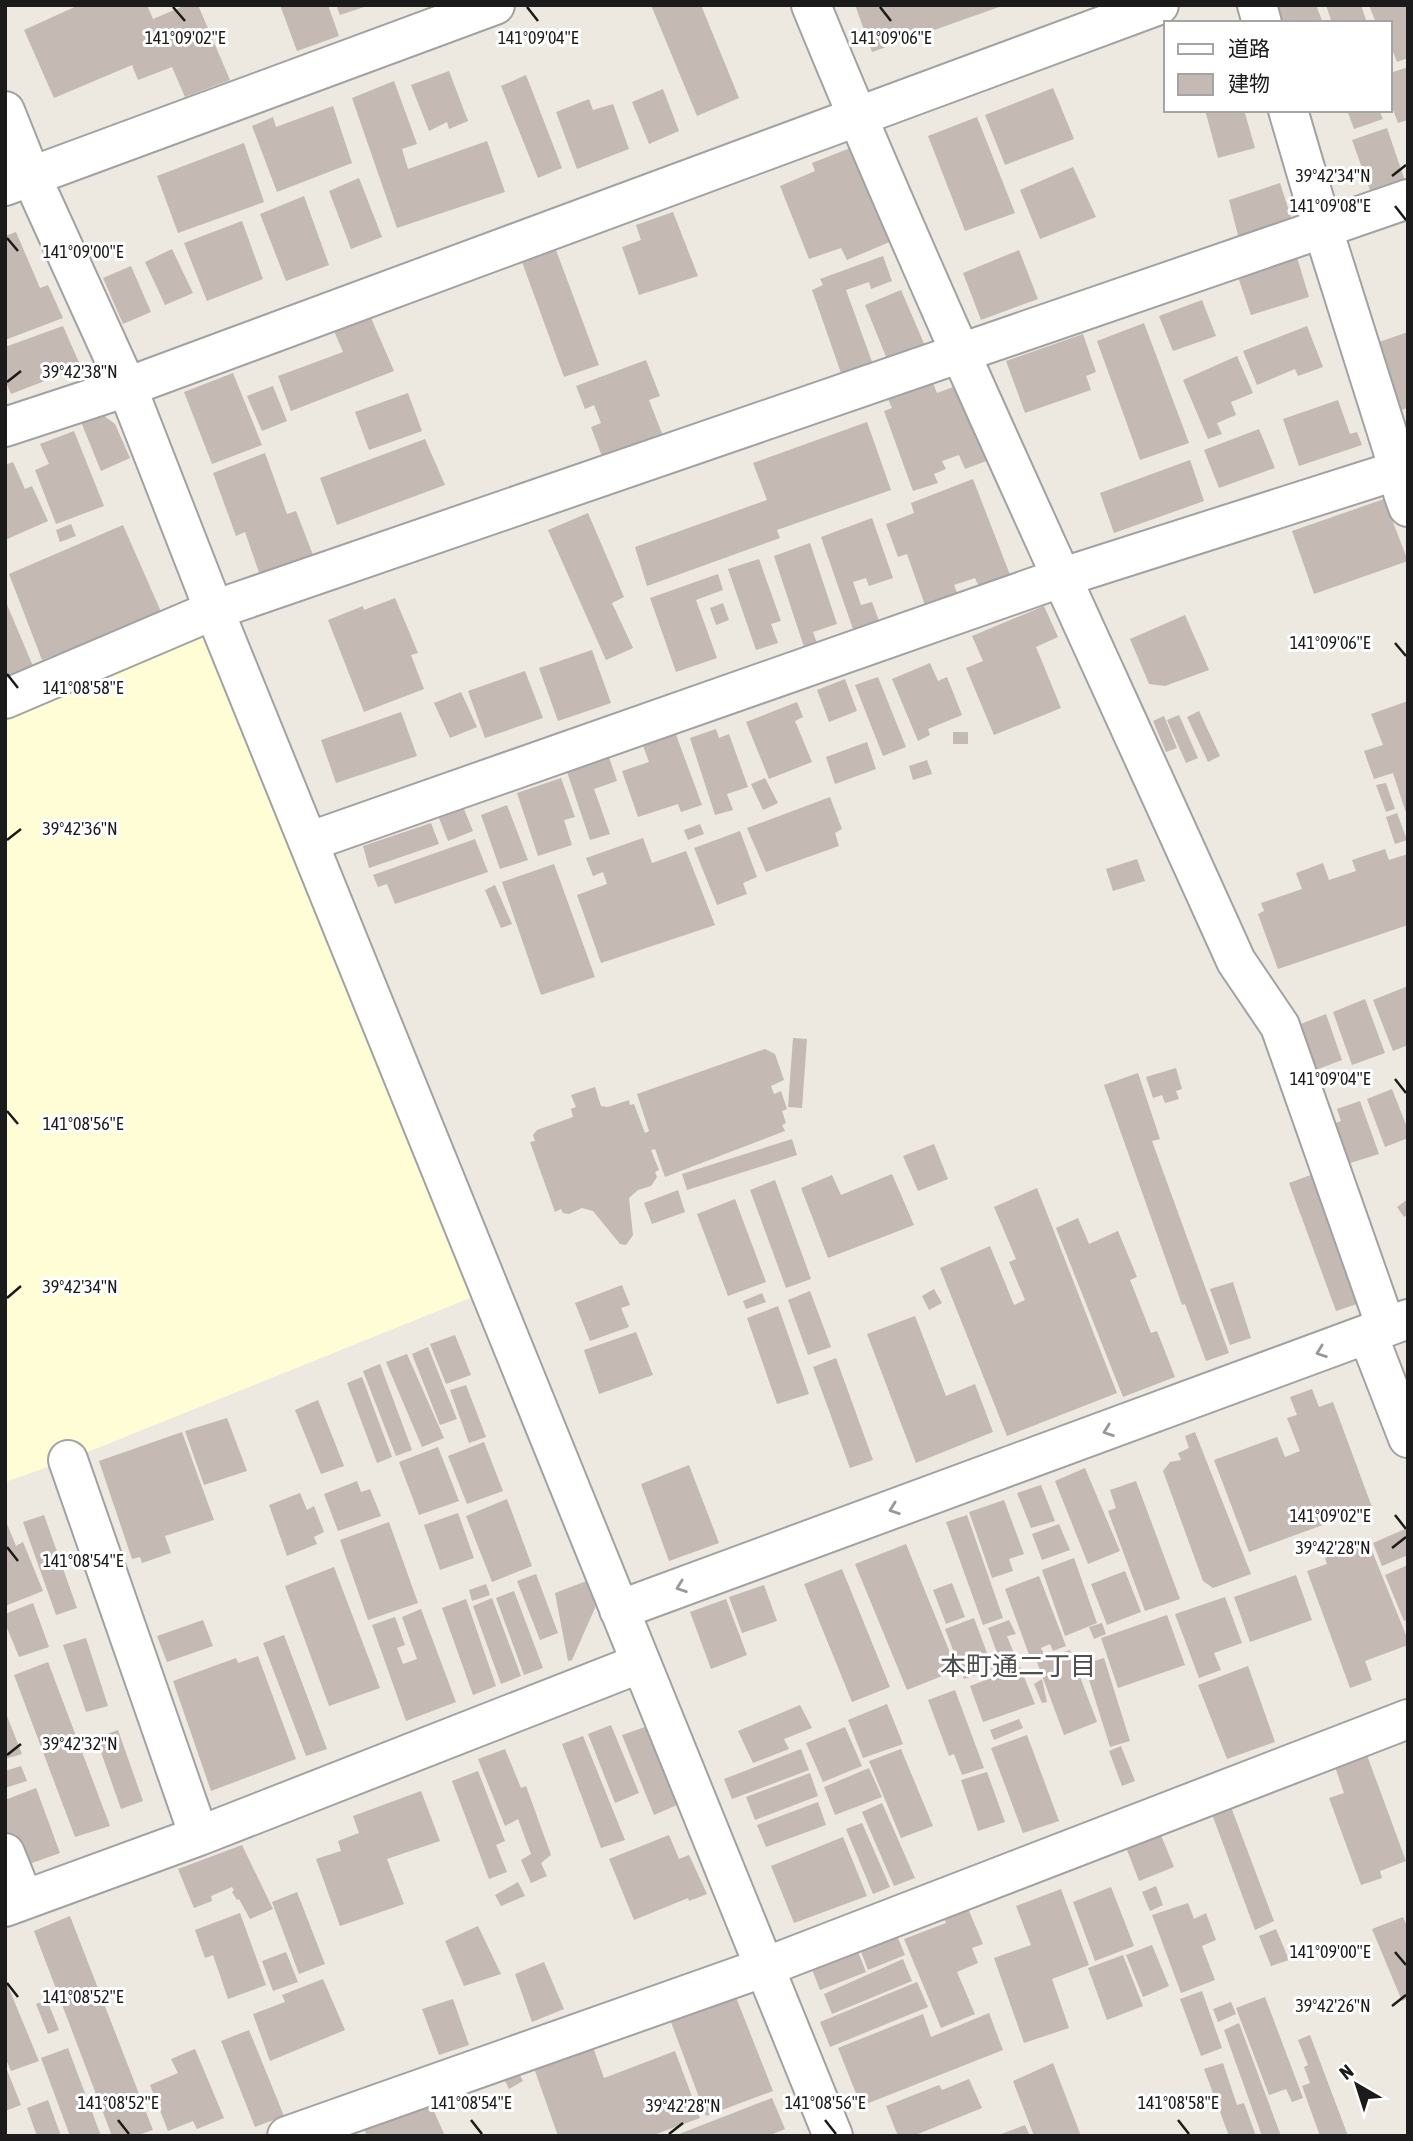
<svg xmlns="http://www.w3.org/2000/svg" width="1413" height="2141" font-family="'Asap Condensed','Noto Sans JP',sans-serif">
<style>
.education{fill:#fffdd6}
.building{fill:#c4b9b3}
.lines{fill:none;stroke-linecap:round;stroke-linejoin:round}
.minor-casing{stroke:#a2a2a2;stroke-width:42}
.minor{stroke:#fff;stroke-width:38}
.oneway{stroke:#989898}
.ticks{fill:none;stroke:#1b1b1b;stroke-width:2.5}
.labels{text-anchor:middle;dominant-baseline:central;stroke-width:6;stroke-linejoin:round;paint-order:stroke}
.neighbourhood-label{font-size:26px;fill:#4e4e4e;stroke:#fff}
.ticks-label{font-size:18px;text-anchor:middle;fill:#1b1b1b;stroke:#fff;stroke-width:6;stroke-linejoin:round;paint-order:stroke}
</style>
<rect width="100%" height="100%" fill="#ede8e0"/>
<!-- education -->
<path class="education" d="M214,610L490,1290L68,1460L5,1482V699Z"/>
<!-- building -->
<path class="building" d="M79,5H147L153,19L186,5H198L230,80L185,97L172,67L138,80L132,65L54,98L24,30Z
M280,5H328L339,36L297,51Z
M336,5H367V6L340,15Z
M651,5H701L739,98L697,116Z
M855,5H1002V6L872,52Z
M1267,5H1316L1323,23H1273Z
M1326,5H1361L1367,23H1332Z
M1369,5H1408V58L1397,62L1390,44V23H1376Z
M1408,67V120L1398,123L1390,102V73Z
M449,71L468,121L449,129L447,122L429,131L411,85Z
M526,75L562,168L538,178L501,86Z
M394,81L417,144L402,149L408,169L487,141L505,192L397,228L352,98Z
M1053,88L1074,139L1005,165L985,115Z
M663,89L679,131L649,144L632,102Z
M589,99L593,110L613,104L629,149L577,169L556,112Z
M333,106L352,163L277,192L252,126L273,117L276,127Z
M1205,110H1244L1255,148L1218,158Z
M1347,110H1379L1383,119L1354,129Z
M977,117L1015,213L965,231L928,136Z
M1387,128L1405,181L1371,193L1352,140Z
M244,143L264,202L178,233L157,176Z
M853,147L892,241L847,260L841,248L809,259L780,186L815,171L812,163Z
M1073,167L1096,217L1040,239L1020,190Z
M359,178L382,237L351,249L329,191Z
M1280,183L1293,223L1239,239L1229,200Z
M304,196L329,265L286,281L260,214Z
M673,212L698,276L639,295L622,247L641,240L636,225Z
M242,221L263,279L207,301L184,243Z
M16,232L40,288L48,285L63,318L5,340V236Z
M172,249L193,293L165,305L145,262Z
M556,250L599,365L564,377L522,262Z
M1019,250L1038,299L981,320L963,273Z
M1296,254L1309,297L1251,315L1237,274Z
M883,256L892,281L871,289L869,282L846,290L875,370L861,374L858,368L841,373L812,290L823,285L820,279Z
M131,266L151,312L123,324L103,278Z
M901,290L926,348L889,364L865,305Z
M1202,300L1216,336L1173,351L1159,316Z
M371,318L394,371L291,411L278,376L343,352L334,331Z
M1144,323L1189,443L1140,460L1097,341Z
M63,326L81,367L11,394L5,380V347Z
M1307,326L1323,367L1298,376L1295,369L1257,385L1243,351Z
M1408,332V408L1397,411L1376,343Z
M1083,334L1096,372L1086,376L1091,390L1025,413L1006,361Z
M1237,356L1253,393L1231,402L1236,415L1217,423L1222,434L1208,439L1183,380Z
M646,360L660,396L649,400L663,436L603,459L591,427L601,423L594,405L585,409L576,386Z
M233,373L262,445L212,464L184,392Z
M933,383L937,393L956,386L989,460L965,469L959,455L942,461L946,469L934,474L938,483L913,491L884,411L892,408L888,399Z
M273,386L287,421L262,431L247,396Z
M408,393L422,431L369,450L355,412Z
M1338,400L1350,434L1357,432L1362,445L1299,466L1283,419Z
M103,415L115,424L130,458L101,471L81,422Z
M867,422L891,490L777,530L780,538L647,586L635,547L767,500L753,463Z
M1259,429L1275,468L1219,488L1204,450Z
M74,431L104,506L56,524L35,470L49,464L40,444Z
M425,439L445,485L337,525L320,478Z
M265,453L287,514L296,511L315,560L261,578L245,532L236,536L213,473Z
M1190,460L1204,501L1114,533L1100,493Z
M13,462L25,489L32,486L48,521L5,540V465Z
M973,479L1012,580L981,591L975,578L954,585L960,600L927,611L907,554L898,557L886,524L914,513L911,503Z
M1384,499L1408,561L1314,594L1292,531Z
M588,513L624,597L612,603L633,648L606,660L548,530Z
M872,518L893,578L869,586L866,578L853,582L861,605L872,602L879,621L853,629L821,537Z
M71,524L76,536L60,542L56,530Z
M123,525L162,614L42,660L9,574Z
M810,543L837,624L813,632L817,643L804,647L774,556Z
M759,559L781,621L771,624L778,643L756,650L728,569Z
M718,574L723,590L696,600L717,658L676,672L650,598Z
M395,598L418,653L411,655L424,689L364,712L328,620L363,606L364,610Z
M5,600L33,666L5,676Z
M723,603L729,620L716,625L710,608Z
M1044,606L1058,637L1036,647L1061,708L994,735L966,668L983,661L972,636Z
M1185,615L1209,670L1165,686L1149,684L1130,639Z
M592,650L611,703L558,721L539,668Z
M930,663L938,681L947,677L962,715L928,729L930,735L918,741L892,679Z
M525,671L543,718L485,738L468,691Z
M878,677L906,747L883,756L855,685Z
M845,679L857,711L829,722L817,690Z
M461,692L477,727L450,738L434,703Z
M1408,701V816H1407L1393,773L1374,779L1364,751L1383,745L1371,714Z
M797,702L803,717L795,721L812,762L769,779L746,722Z
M1199,711L1220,756L1208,762L1187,717Z
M401,712L417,756L336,783L321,740Z
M1179,715L1198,758L1186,763L1167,720Z
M1164,716L1177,748L1166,752L1153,721Z
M716,729L719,738L729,734L748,787L727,794L733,810L715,815L690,738Z
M675,732L702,805L681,812L678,804L638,817L622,771L649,762L642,743Z
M953,732H968V744H953Z
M867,742L876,769L835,784L826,757Z
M608,754L617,781L594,789L610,834L590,840L566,769Z
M927,760L932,774L913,780L909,766Z
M561,778L575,817L564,820L572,845L538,856L517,793Z
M765,778L778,803L763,810L751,784Z
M1386,783L1395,809L1386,812L1376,785Z
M830,797L842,829L835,833L839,846L766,872L747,828Z
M507,805L528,860L500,869L481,815Z
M464,809L473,831L448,841L439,818Z
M1397,813L1407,840L1395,844L1386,817Z
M431,823L439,844L369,868L363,846Z
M700,824L704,834L688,840L684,830Z
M740,831L757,877L743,883L747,894L717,905L694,848Z
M643,838L652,863L686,851L715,925L601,963L577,895L607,884L603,872L593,876L586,858Z
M475,839L488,872L395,904L387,884L378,887L373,875Z
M1385,849L1389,860L1408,854V925L1278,969L1258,914L1264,911L1261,903L1302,889L1296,873L1323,863L1329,880L1356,871L1352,860Z
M1137,859L1145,881L1113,891L1106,869Z
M554,864L595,977L541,995L502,882Z
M495,885L512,924L501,928L485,890Z
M1408,986V1045L1393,1051L1373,1000Z
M1365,999L1385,1053L1352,1065L1333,1012Z
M1326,1014L1342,1060L1313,1071L1288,1029Z
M793,1038L807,1039L802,1108L788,1107Z
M765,1049L775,1054L784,1080L771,1086L774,1094L781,1091L787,1109L782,1111L786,1123L782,1125L785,1131L665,1177L655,1149L651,1150L659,1170L655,1172L657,1177L651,1186L638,1190L629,1198L633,1235L626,1245L620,1244L593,1211L582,1208L569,1214L563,1213L561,1209L555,1212L530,1142L535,1141L533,1135L537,1130L573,1117L571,1109L576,1107L571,1095L595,1087L601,1106L608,1107L629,1100L630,1105L634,1104L645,1133L649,1131L637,1094Z
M1176,1068L1182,1089L1176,1091L1179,1099L1165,1103L1162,1095L1153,1098L1146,1077Z
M1138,1073L1160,1139L1152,1141L1229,1353L1206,1361L1185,1304L1182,1305L1104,1085Z
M1392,1089L1408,1130V1138L1385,1147L1367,1099Z
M1360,1101L1379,1154L1347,1164L1333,1124L1341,1121L1337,1109Z
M792,1139L797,1155L687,1190L682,1174Z
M934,1144L948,1179L918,1191L903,1156Z
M1316,1173L1363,1302L1336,1311L1289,1183Z
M892,1174L914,1225L828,1258L801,1188L832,1175L841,1195Z
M775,1180L811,1279L786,1288L750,1190Z
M1037,1188L1117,1393L1007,1436L940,1268L990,1246L1014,1305L1025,1300L1009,1262L1016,1259L994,1207Z
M678,1190L685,1212L652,1224L644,1203Z
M735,1199L766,1282L728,1296L697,1214Z
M1408,1199V1214L1404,1217L1397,1207Z
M1078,1218L1089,1244L1118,1231L1137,1277L1130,1280L1151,1333L1157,1331L1175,1377L1123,1397L1056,1228Z
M1233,1282L1251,1338L1230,1345L1210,1289Z
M622,1285L630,1305L621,1308L629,1327L590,1341L575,1303Z
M934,1289L942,1303L929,1310L922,1296Z
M810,1291L831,1347L808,1355L788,1300Z
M762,1293L766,1302L746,1309L743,1301Z
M778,1306L809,1394L777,1404L747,1318Z
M915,1316L946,1396L975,1384L993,1432L916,1463L867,1334Z
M636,1332L653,1375L599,1394L584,1350Z
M455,1335L471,1375L446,1384L430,1344Z
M428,1347L457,1419L440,1425L412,1354Z
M407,1354L444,1438L422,1447L386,1362Z
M836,1358L873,1460L850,1468L813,1367Z
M380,1364L412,1450L396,1456L363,1371Z
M362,1377L392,1457L377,1463L347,1383Z
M466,1385L486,1437L469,1443L450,1390Z
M1312,1389L1319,1407L1333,1402L1372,1507L1249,1552L1214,1460L1277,1437L1285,1457L1300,1451L1287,1418L1297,1415L1290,1397Z
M318,1400L344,1466L321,1474L295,1410Z
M227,1418L247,1471L204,1485L185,1431Z
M182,1432L214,1520L165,1536L171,1553L142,1563L140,1557L132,1559L99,1461Z
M1195,1432L1251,1574L1213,1588L1203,1581L1163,1471L1170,1462L1181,1460L1178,1453L1189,1448L1185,1436Z
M484,1442L503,1491L467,1504L448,1456Z
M438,1447L459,1501L419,1515L399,1462Z
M689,1465L719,1543L669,1561L641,1484Z
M1085,1468L1120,1551L1088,1564L1055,1481Z
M357,1481L361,1492L370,1489L381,1516L338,1531L324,1494Z
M1136,1481L1180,1599L1145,1611L1108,1511L1116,1508L1110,1490Z
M1041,1485L1055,1521L1031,1528L1017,1493Z
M300,1493L307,1510L314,1506L324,1532L314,1537L317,1544L287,1556L269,1505Z
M507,1499L532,1566L492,1582L466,1516Z
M1004,1500L1024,1554L1009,1559L1013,1571L992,1578L969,1512Z
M458,1513L474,1558L440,1570L424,1525Z
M44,1515L77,1608L56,1615L23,1522Z
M967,1515L1003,1618L983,1625L946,1522Z
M5,1519L16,1546L23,1542L43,1591L5,1606Z
M389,1522L418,1603L368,1620L340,1540Z
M1059,1524L1070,1550L1042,1560L1032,1534Z
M1405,1529L1408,1535V1555L1382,1566L1373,1543Z
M1368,1541L1408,1640V1645L1365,1661L1372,1680L1350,1688L1307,1571L1327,1564L1325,1558Z
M906,1544L957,1670L907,1690L855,1564Z
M1074,1558L1097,1623L1065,1636L1042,1570Z
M1408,1565V1620L1404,1621L1385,1575Z
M334,1567L380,1688L329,1706L285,1586Z
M842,1569L890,1687L852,1702L804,1584Z
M1125,1571L1141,1612L1107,1625L1091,1584Z
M536,1574L558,1633L540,1640L517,1581Z
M1296,1575L1312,1620L1250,1642L1234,1597Z
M1039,1576L1066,1646L1053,1651L1050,1644L1041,1648L1044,1654L1031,1660L1005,1589Z
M592,1579L599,1599L572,1660L568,1661L555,1593Z
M952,1583L965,1617L946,1624L933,1590Z
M486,1584L490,1595L472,1601L469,1590Z
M764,1585L777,1621L742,1633L729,1597Z
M514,1591L543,1668L524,1675L496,1598Z
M1225,1597L1242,1643L1214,1653L1221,1670L1199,1678L1175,1614Z
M492,1598L521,1676L501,1684L473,1606Z
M466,1599L496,1686L473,1695L442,1608Z
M726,1599L747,1655L711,1669L690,1612Z
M33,1603L49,1647L19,1657L5,1623V1614Z
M421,1609L456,1702L406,1721L372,1625L395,1617L405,1645L397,1648L403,1664L417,1659L402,1617Z
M1167,1615L1185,1665L1118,1688L1101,1638Z
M974,1618L993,1669L964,1679L945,1629Z
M203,1620L213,1646L167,1662L157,1636Z
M1009,1620L1016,1634L1007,1636L1017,1661L1002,1667L988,1628Z
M1102,1623L1106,1634L1094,1639L1089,1627Z
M284,1635L327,1749L306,1756L263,1643Z
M86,1638L108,1706L86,1712L63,1645Z
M1070,1650L1097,1722L1064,1735L1037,1662Z
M258,1656L296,1759L211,1791L173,1681L236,1658L238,1663Z
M1104,1658L1130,1741L1110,1747L1084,1664Z
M48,1662L110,1826L75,1837L14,1675Z
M1248,1666L1275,1742L1227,1759L1198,1685Z
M1020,1667L1035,1704L983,1722L970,1686Z
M1042,1679L1047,1702L1042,1703L1034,1684Z
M955,1690L984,1768L962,1775L954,1754L949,1756L928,1700Z
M887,1704L903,1744L863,1758L848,1720Z
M800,1705L812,1728L784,1739L789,1749L753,1763L738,1731Z
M5,1711L22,1754L5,1759Z
M1019,1719L1023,1728L994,1740L990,1730Z
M611,1725L639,1793L615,1803L588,1734Z
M645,1727L677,1805L654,1815L622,1735Z
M845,1727L862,1766L823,1782L806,1743Z
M118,1730L143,1801L121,1809L96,1738Z
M1027,1735L1059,1821L1023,1833L991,1748Z
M583,1736L625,1840L601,1848L562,1744Z
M1121,1746L1135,1781L1122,1786L1109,1751Z
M1364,1747L1406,1861L1380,1871L1382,1878L1361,1885L1329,1798L1344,1793L1332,1758Z
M505,1749L521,1788L526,1786L551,1855L541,1863L547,1876L531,1883L521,1860L531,1854L518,1819L505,1826L478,1759Z
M801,1749L809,1770L732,1799L724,1779Z
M901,1749L933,1826L901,1838L869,1761Z
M21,1766L27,1781L5,1788V1771Z
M869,1768L882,1797L835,1815L824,1787Z
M478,1771L505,1841L496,1845L507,1872L489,1879L452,1781Z
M987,1772L1005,1822L978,1831L961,1780Z
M810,1773L818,1796L755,1820L746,1797Z
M36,1788L60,1853L18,1868L5,1835V1800Z
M421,1791L440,1841L387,1859L404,1904L340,1926L316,1859L341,1851L338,1841L359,1833L353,1816Z
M1228,1799L1274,1921L1255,1930L1209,1806Z
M818,1802L826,1825L766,1847L757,1825Z
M882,1803L915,1878L894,1886L862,1812Z
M862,1823L890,1887L873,1894L846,1829Z
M1158,1828L1174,1867L1139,1881L1124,1842Z
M669,1835L679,1859L689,1855L707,1894L689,1901L688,1898L634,1920L609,1859Z
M843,1837L867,1896L794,1923L771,1866Z
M242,1845L273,1909L250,1919L239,1899L237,1900L232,1892L234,1890L232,1887L211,1896L212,1901L194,1908L178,1869Z
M518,1882L525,1896L501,1906L495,1895Z
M1156,1886L1163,1905L1150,1911L1142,1892Z
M1111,1887L1134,1946L1095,1961L1073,1902Z
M1061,1889L1089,1965L1052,1979L1069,2028L1024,2043L994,1958L1031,1945L1016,1906Z
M297,1892L325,1964L299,1974L272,1902Z
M964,1899L983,1944L972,1948L978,1963L957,1972L975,2014L941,2028L904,1939L946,1923L940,1907Z
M1188,1903L1194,1919L1206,1913L1216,1940L1202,1946L1215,1980L1181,1993L1152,1915Z
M240,1913L266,1985L228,1999L213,1955L205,1958L195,1930Z
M70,1916L153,2130L135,2136H112L34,1931Z
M1403,1917L1408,1929V1998L1402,2001L1372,1929Z
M478,1926L501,1974L464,1986L445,1941Z
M893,1926L905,1955L868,1970L857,1941Z
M1276,1929L1289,1960L1271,1966L1259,1936Z
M854,1941L866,1972L820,1990L808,1959Z
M1152,1945L1169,1986L1143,1997L1126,1955Z
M286,1952L298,1982L273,1991L262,1961Z
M1123,1955L1143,2006L1107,2020L1088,1968Z
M903,1959L912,1981L832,2014L824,1994Z
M544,1962L564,2009L532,2022L515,1974Z
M5,1979L39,2061L11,2071L5,2057Z
M323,1979L345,2030L270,2061L253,2014L285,2002L282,1995Z
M730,1982L773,2091L706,2116L665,2006Z
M917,1982L928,2007L830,2047L820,2022Z
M1202,1991L1222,2048L1201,2056L1180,1999Z
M1265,1997L1303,2098L1292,2102L1286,2089L1269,2095L1236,2008Z
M453,1999L469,2045L439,2055L422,2009Z
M47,2000L59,2030L48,2034L36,2004Z
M1231,2002L1236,2014L1218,2022L1213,2009Z
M989,2013L1003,2050L861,2106L838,2048L923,2014L931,2037Z
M1239,2023L1281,2136H1262L1224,2030Z
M249,2030L284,2116L255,2127L221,2041Z
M1310,2035L1348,2136H1320L1302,2086L1310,2083L1304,2067L1308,2065L1298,2040Z
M593,2047L604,2078L675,2051L700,2118L651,2136H558L534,2068Z
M68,2048L101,2136H70L41,2058Z
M195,2049L224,2118L197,2129L193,2121L168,2131L150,2085L178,2073L171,2059Z
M1053,2063L1081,2136H1034L1013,2081Z
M1223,2063L1237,2105L1244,2103L1256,2136H1229L1204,2069Z
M5,2065L21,2105L5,2111Z
M515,2066L523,2081L509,2089L501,2073Z
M969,2079L982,2108L913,2136H898L886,2106L939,2085L942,2090Z
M428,2098L445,2136H367L358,2114Z
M772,2098L785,2129L768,2136H674Z
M48,2100L61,2136H37L27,2108Z
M1025,2125L1030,2136H996Z"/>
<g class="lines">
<defs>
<path id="minor" d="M811,5C943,327 1093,643 1236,961L1280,1026L1386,1327
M1257,5L1262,23
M1288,110L1322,226L1399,470L1403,493L1408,507
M5,111L31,176L127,387L214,610L833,2136
M5,186L495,5
M5,427L127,387L1159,5
M5,699L214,610L1408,199
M308,842L1063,577L1408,467
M1368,1335L1408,1438
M68,1460L199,1836
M619,1610L1408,1319
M5,1853L24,1900
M5,1907L199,1836L641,1663
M287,2136L765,1967L1408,1719"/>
</defs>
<!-- minor casing -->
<use href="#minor" class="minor-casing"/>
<!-- minor -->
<use href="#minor" class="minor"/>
</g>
<!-- one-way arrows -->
<defs><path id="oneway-chevron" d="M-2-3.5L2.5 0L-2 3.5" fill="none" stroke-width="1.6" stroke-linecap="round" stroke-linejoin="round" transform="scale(1.75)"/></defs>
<g class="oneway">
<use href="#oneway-chevron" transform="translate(1321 1352) rotate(160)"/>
<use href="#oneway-chevron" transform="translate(1108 1431) rotate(160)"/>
<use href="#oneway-chevron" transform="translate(894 1509) rotate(160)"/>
<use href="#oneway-chevron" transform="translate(681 1587) rotate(160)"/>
</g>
<!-- ticks -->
<path class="ticks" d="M173,7L185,21M527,7L538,21M880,7L891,21M1392,176L1406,165M1395,206L1406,220M7,238L18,251M7,382L21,371M1395,643L1406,656M7,674L18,688M7,840L21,829M1395,1079L1406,1093M7,1111L18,1124M7,1298L21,1286M1395,1515L1406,1529M7,1547L18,1561M1392,1548L1406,1537M7,1755L21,1744M1395,1952L1406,1965M7,1983L18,1997M1392,2006L1406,1995M118,2120L129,2134M471,2120L482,2134M825,2120L836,2134M1178,2120L1189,2134M669,2134L683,2123"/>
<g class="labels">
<!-- neighbourhood labels -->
<g class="neighbourhood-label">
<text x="1018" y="1666">本町通二丁目</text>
</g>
</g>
<g class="ticks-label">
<text x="538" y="44">141°09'04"E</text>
<text x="185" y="44">141°09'02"E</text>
<text x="891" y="44">141°09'06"E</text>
<text x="1333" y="182">39°42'34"N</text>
<text x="1330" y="212">141°09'08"E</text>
<text x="83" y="258">141°09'00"E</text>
<text x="80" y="378">39°42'38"N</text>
<text x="1330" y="649">141°09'06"E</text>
<text x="83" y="694">141°08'58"E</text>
<text x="80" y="835">39°42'36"N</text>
<text x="1330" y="1085">141°09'04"E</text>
<text x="83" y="1130">141°08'56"E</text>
<text x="80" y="1293">39°42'34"N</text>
<text x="1330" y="1522">141°09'02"E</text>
<text x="1333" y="1554">39°42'28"N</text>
<text x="83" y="1567">141°08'54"E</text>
<text x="80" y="1750">39°42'32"N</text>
<text x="1330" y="1958">141°09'00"E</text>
<text x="83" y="2003">141°08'52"E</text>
<text x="1333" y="2012">39°42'26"N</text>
<text x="118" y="2109">141°08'52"E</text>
<text x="471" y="2109">141°08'54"E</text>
<text x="825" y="2109">141°08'56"E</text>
<text x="1178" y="2109">141°08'58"E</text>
<text x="683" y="2112">39°42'28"N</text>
</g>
<!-- border -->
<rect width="1413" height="2141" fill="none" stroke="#1b1b1b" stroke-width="14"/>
<!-- legend -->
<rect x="1164" y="21" width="228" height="91" fill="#ffffff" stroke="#a4a4a4" stroke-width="2"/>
<rect x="1178" y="44" width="35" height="10" fill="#ffffff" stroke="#a4a4a4" stroke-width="2"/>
<text x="1228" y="56" font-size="21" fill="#1b1b1b">道路</text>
<rect x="1178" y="74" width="35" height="21" fill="#c4b9b3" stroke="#a4a4a4" stroke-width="2"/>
<text x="1228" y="91" font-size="21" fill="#1b1b1b">建物</text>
<!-- north arrow -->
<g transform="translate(1357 2085) rotate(321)" stroke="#ffffff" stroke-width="5" paint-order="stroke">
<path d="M0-5L12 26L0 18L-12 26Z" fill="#1b1b1b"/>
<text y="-10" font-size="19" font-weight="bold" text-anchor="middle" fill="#1b1b1b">N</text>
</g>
</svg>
